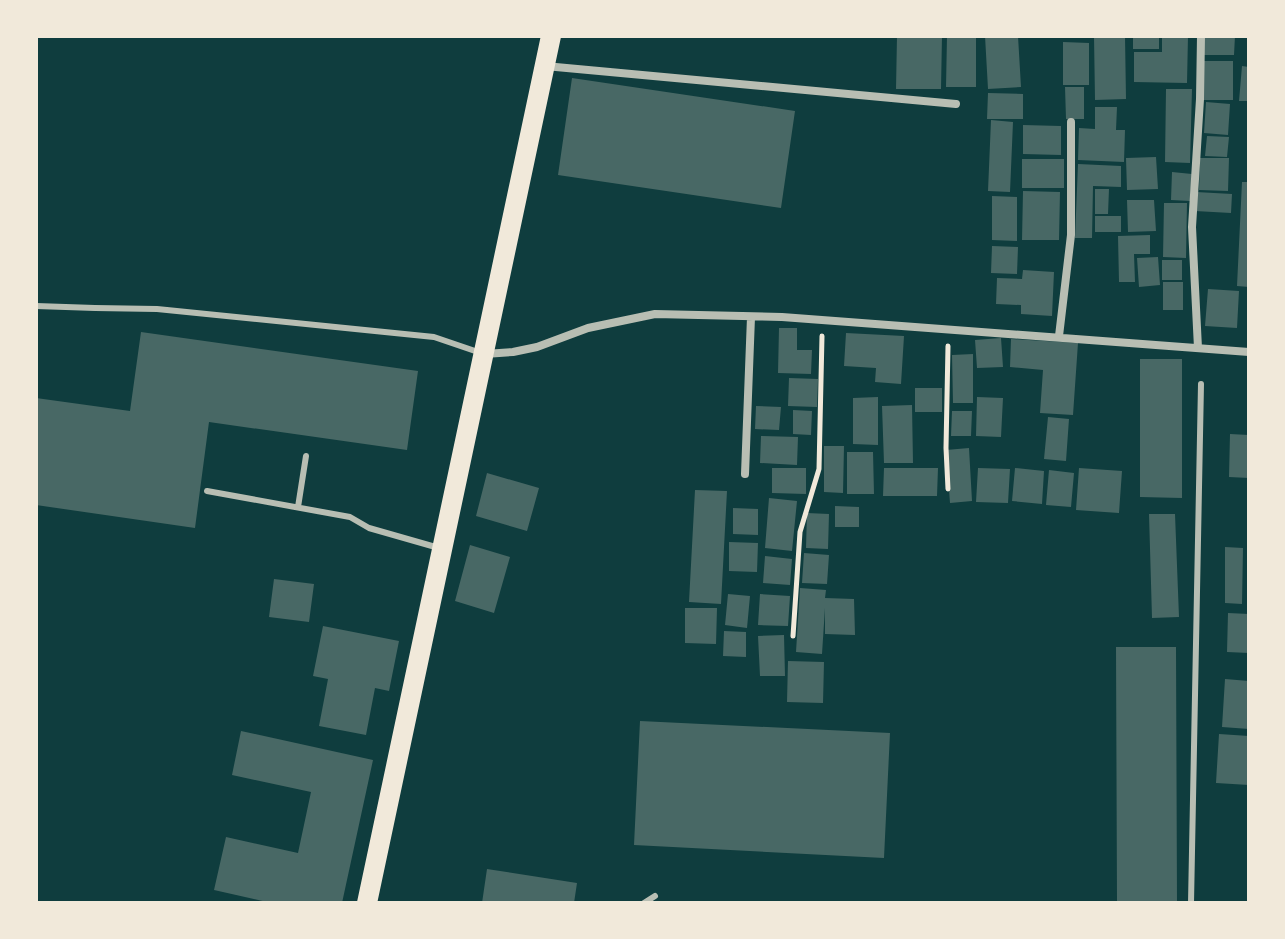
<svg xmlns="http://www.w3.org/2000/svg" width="1285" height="939" font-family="'Nunito Sans',sans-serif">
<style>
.building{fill:#486865}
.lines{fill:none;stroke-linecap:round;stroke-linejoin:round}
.path{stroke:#f1e9da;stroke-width:5}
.service{stroke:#b8beb3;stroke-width:6}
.minor{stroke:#b8beb3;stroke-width:8}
.primary{stroke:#f1e9da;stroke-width:20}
</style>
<rect width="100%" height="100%" fill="#0f3d3e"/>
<!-- building -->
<path class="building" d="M897,36H942L941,89H896Z
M947,36H976V87H946Z
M985,36H1018L1021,87L988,89Z
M1094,36H1125L1126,99L1095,100Z
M1133,36H1159V49H1133Z
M1162,36H1188L1187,83L1134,82V52H1162Z
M1203,36H1235L1234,55H1203Z
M1063,42L1089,43V85H1063Z
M1204,61H1233V100H1204Z
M1242,66L1249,67V101H1239Z
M572,78L795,111L781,208L558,175Z
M1065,87H1084V119H1066Z
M1166,89H1192L1190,163L1165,162Z
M988,93L1023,94V119H987Z
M1206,102L1230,104L1228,135L1204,133Z
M1095,107H1117L1116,130H1125L1124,162L1078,160L1079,128L1095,129Z
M991,120L1013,122L1010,192L988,191Z
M1023,125L1061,126V155L1023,154Z
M1207,136L1229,137L1227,157L1205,156Z
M1156,157L1158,189L1127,190L1126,158Z
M1200,158H1229L1228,191L1199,190Z
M1022,159H1064V188H1022Z
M1078,164L1121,166V187L1093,186L1092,238H1075Z
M1172,172L1192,174L1190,201L1171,200Z
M1242,182H1249V287L1237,286Z
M1095,189H1109L1108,214H1095Z
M1023,191L1060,192L1059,240H1022Z
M1196,192L1232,194L1231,213L1195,211Z
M992,196L1017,197V241L992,240Z
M1127,200H1154L1156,231L1128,232Z
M1164,203H1187L1186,258L1163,257Z
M1095,216H1121V232H1095Z
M1150,235V254H1134L1135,282H1119L1118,236Z
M992,246L1018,247L1017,274L991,273Z
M1158,257L1160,285L1139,287L1137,258Z
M1162,260H1182V280H1162Z
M1023,270L1054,272L1052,316L1021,314V305L996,304L997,278L1022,279Z
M1163,282H1183V310H1163Z
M1208,289L1239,291L1237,328L1205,326Z
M779,328H797V350H812L811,374L778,373Z
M141,332L418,371L407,450L209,422L195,528L36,505V398L130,411Z
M846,333L904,336L901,384L875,382L876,368L844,366Z
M1001,338L1003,367L977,368L975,340Z
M1011,339L1078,343L1073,415L1040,413L1043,370L1010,367Z
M973,354V403H953L952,355Z
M1140,359H1182V498L1140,497Z
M789,378L818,379L817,407L788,406Z
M915,388H942V412H915Z
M878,397V445L853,444V398Z
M977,397L1003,398L1001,437L976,436Z
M912,405L913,463H884L882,406Z
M756,406L781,407L779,430L755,429Z
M793,410L812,411L811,435L793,434Z
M952,411H972L971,436H951Z
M1048,417L1069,419L1066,461L1044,459Z
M1230,434L1249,435V478L1229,477Z
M761,436L798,437L797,465L760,463Z
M824,446H844L843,493L824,492Z
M969,448L972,501L950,503L946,450Z
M847,452H873L874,494H847Z
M772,468H806V494L772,493Z
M884,468H938L937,496H883Z
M978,468L1010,469L1008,503L976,502Z
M1015,468L1044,471L1042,504L1012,501Z
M1079,468L1122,471L1119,513L1076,510Z
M1049,470L1074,473L1071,507L1046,505Z
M487,473L539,488L527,531L476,516Z
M695,490L727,491L721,604L689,602Z
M769,498L797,501L792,551L765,548Z
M835,506L859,507V527H835Z
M733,508L758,509V535L733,534Z
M807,513L829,514L828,549L806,548Z
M1149,514H1175L1179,617L1152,618Z
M729,542L758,543L757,572L729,571Z
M470,545L510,557L494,613L455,601Z
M1225,547L1243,548L1242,604L1225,603Z
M804,553L829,555L827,584L802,583Z
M765,556L792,559L790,585L763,583Z
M274,579L314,584L309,622L269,617Z
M800,588L826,590L825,598L854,599L855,635L825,634V608L822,654L796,652Z
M728,594L750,596L747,628L725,625Z
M760,594L790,596L788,626L758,625Z
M685,608H717L716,644L685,643Z
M1228,613L1249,614V653L1227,652Z
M323,626L399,641L389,691L375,688L366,735L319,726L328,679L313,676Z
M724,631L746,632V657L723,656Z
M784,635L785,676H760L758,636Z
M1116,647H1176L1177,902H1117Z
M788,661L824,662L823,703L787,702Z
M1225,679L1249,681V729L1222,727Z
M640,721L890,733L884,858L634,845Z
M241,731L373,760L342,903H271L214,890L226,837L298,853L311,792L232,775Z
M1219,734L1249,736V785L1216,783Z
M487,869L577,883L574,903H482Z"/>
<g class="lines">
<!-- path -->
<path class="path" d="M948,489L946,448L948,346
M793,636L800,532L819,469L822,336"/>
<!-- service -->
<path class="service" d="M36,306L95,308L157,309L434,337L481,353
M207,491L350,517L369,528L439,548
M298,507L306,456
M644,903L655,896
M1191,903L1201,384"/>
<!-- minor -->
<path class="minor" d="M545,66L956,104
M1059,336L1071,235V122
M1198,348L1192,227L1200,99L1201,36
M485,354L513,352L537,347L588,328L655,314L782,317L1249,352
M745,474L751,317"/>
<!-- primary -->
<path class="primary" d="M367,903L551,36"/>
</g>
<!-- border -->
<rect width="1285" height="939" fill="none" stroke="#f1e9da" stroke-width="76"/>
</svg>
